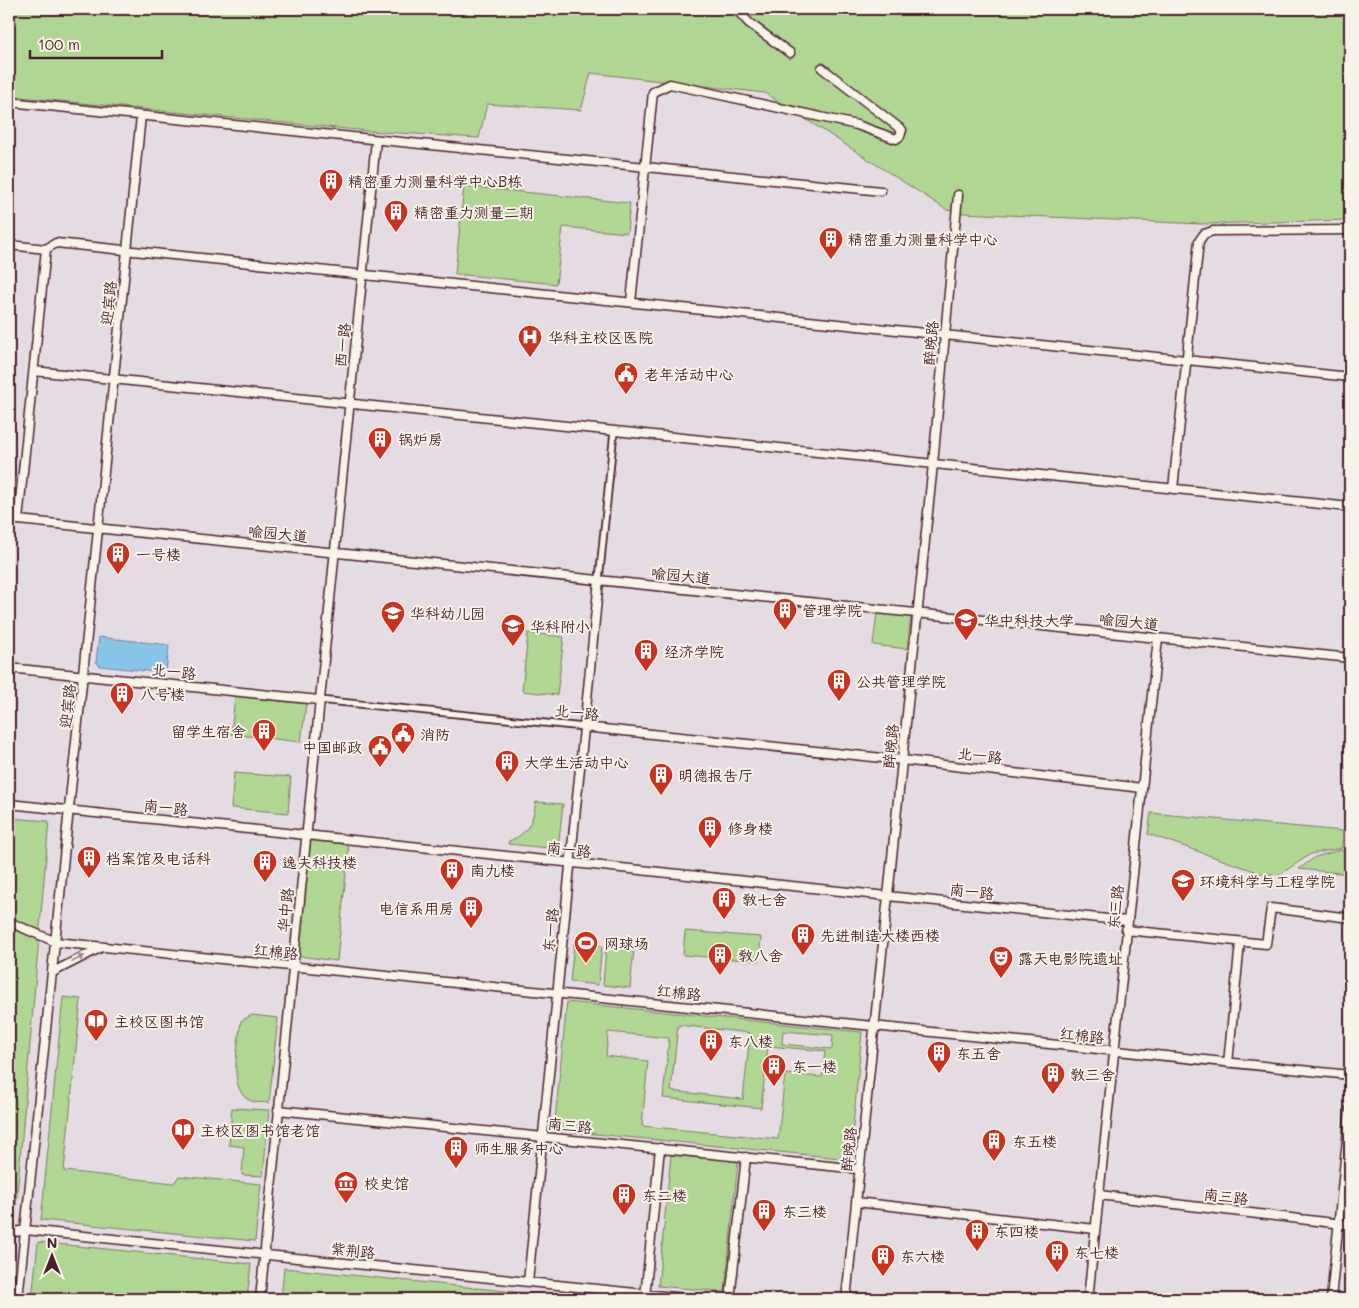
<svg xmlns="http://www.w3.org/2000/svg" width="1359" height="1308" font-family="Mali,'LXGW WenKai TC',sans-serif">
<style>
.built{fill:#e5dce3}
.green{fill:#afd693;stroke:#7c7a5f;fill-rule:evenodd}
.water{fill:#89c5e9;stroke:#70839d}
.lines{fill:none;stroke-linecap:round;stroke-linejoin:round}
.pedestrian-casing{stroke:#4a1f2b;stroke-width:9}
.minor-casing{stroke:#4a1f2b;stroke-width:11}
.pedestrian{stroke:#f7f3e8;stroke-width:5.5}
.minor{stroke:#f7f3e8;stroke-width:8}
.oneway{fill:#a0898a}
.labels{text-anchor:middle;dominant-baseline:central;stroke-width:4;stroke-linejoin:round;paint-order:stroke}
.poi-label{font-size:15px;fill:#4a1f2b;stroke:#f7f3e8;text-anchor:start}
.street-label{font-size:15px;fill:#4a1f2b;stroke:#f7f3e8}
</style>
<rect width="100%" height="100%" fill="#f7f3e8"/>
<filter id="ink" filterUnits="userSpaceOnUse"><feTurbulence type="fractalNoise" baseFrequency=".02" numOctaves="2"/><feDisplacementMap in="SourceGraphic" scale="10" xChannelSelector="R" yChannelSelector="G"/><feConvolveMatrix kernelMatrix="1 2 1 2 8 2 1 2 1" color-interpolation-filters="sRGB"/></filter>
<g filter="url(#ink)">
<!-- built -->
<path class="built" d="M9,9H1350V1299H9Z"/>
<!-- green -->
<path class="green" d="M9,9H1350V220L1201,224L963,213L947,210L765,93L591,73L581,110L487,104L479,138L367,131L9,96Z
M464,186L630,203L627,233L563,227L556,284L455,274Z
M877,613L911,616L907,649L873,645Z
M528,633L564,637L557,695L522,691Z
M235,696L306,704L301,742L231,734Z
M234,773L291,777L288,813L231,808Z
M536,802L563,804L558,849L508,844L509,841C528,834 533,821 536,802Z
M1151,813L1343,831L1342,848L1311,854L1279,875L1260,873L1148,834Z
M9,818L49,821L15,1219L9,1220Z
M310,840L349,844L337,961L298,956Z
M1340,850L1350,852V874L1299,869L1315,857Z
M685,931L761,937L759,961L683,955Z
M574,943L602,946L598,985L570,982Z
M606,946L634,949L630,988L603,985Z
M63,997L81,999L64,1171L174,1183L179,1176L261,1184L255,1241L41,1220Z
M567,1002L862,1032L850,1159L554,1130ZM678,1025L750,1033L743,1099L671,1091ZM783,1031L833,1035L832,1049L782,1044ZM608,1032L669,1038L663,1098L761,1108L768,1046L825,1051L822,1077L785,1074L778,1139L642,1126L648,1061L606,1056Z
M252,1015L278,1018L269,1103C264,1102 258,1103 254,1102C225,1095 239,1042 241,1021Z
M232,1108L269,1110L263,1176L242,1175L244,1147L229,1145Z
M671,1155L738,1161L725,1292L658,1286Z
M38,1242L251,1264L247,1299H32Z
M284,1268L582,1299H281Z"/>
<!-- water -->
<path class="water" d="M99,637L169,645L166,673L100,666L96,662Z"/>
<g class="lines">
<defs>
<path id="pedestrian" d="M599,580L614,431
M319,700L584,727"/>
<path id="minor" d="M736,9L749,23L790,53
M9,102L881,191
M9,245L46,249L56,243L1350,377
M631,302L653,92L670,84L857,125L896,139L900,136L902,130L822,68
M34,371L1350,507
M1173,489L1199,241L1204,234L1213,231L1350,230
M9,519L1350,658
M18,520L46,249
M9,668L319,700
M584,727L902,760L1142,788
M9,804L1127,921
M9,922L56,942L1350,1075
M1126,930L1266,944L1271,908L1350,918
M53,972L102,947
M1228,1063L1240,943
M278,1110L859,1169
M1099,1195L1350,1225
M856,1202L1095,1229
M9,1233L26,1230L694,1299
M528,1282L599,580
M645,1297L660,1148
M18,1299L141,116
M260,1299L376,140
M730,1299L746,1157
M846,1299L933,464L958,195
M1088,1299L1158,638
M1331,1299L1350,1109"/>
</defs>
<!-- pedestrian casing -->
<use href="#pedestrian" class="pedestrian-casing"/>
<!-- minor casing -->
<use href="#minor" class="minor-casing"/>
<!-- pedestrian -->
<use href="#pedestrian" class="pedestrian"/>
<!-- minor -->
<use href="#minor" class="minor"/>
</g>
<!-- one-way arrows -->
<defs><path id="oneway-solid" d="M-6-.8H1V-3.2L6.5 0L1 3.2V.8H-6Z" transform="scale(1.25)"/></defs>
<use class="oneway" href="#oneway-solid" transform="translate(78 959) rotate(-27)"/>
</g>
<!-- icons -->
<defs>
<symbol id="building-pin" viewBox="-11 -11 22 30"><path d="M0 17L-7.5 6A9.5 9.5 0 1 1 7.5 6Z" fill="#c8321e" stroke="#f7f3e8"/><path d="M-4-6H4V6H1V3H-1V6H-4ZM-2.5-4.3h1.7v1.8h-1.7ZM.8-4.3h1.7v1.8H.8ZM-2.5-1h1.7V.8h-1.7ZM.8-1h1.7V.8H.8Z" fill="#fff"/></symbol>
<symbol id="hospital-pin" viewBox="-11 -11 22 30"><path d="M0 17L-7.5 6A9.5 9.5 0 1 1 7.5 6Z" fill="#c8321e" stroke="#f7f3e8"/><path d="M-5-5h3v3.5h4V-5h3V5h-3V1.5h-4V5h-3Z" fill="#fff"/></symbol>
<symbol id="civic-pin" viewBox="-11 -11 22 30"><path d="M0 17L-7.5 6A9.5 9.5 0 1 1 7.5 6Z" fill="#c8321e" stroke="#f7f3e8"/><path d="M-.6-6.5H3V-4.5H.6V-3L4-1V1h2V6H-6V1h2V-1L-.6-3ZM-1.2 2.5V6h2.4V2.5Z" fill="#fff"/></symbol>
<symbol id="school-pin" viewBox="-11 -11 22 30"><path d="M0 17L-7.5 6A9.5 9.5 0 1 1 7.5 6Z" fill="#c8321e" stroke="#f7f3e8"/><path d="M0-5L7-2L0 1L-7-2ZM-4 1L0 2.5L4 1V4Q0 6-4 4Z" fill="#fff"/></symbol>
<symbol id="university-pin" viewBox="-11 -11 22 30"><path d="M0 17L-7.5 6A9.5 9.5 0 1 1 7.5 6Z" fill="#c8321e" stroke="#f7f3e8"/><path d="M0-5L7-2L0 1L-7-2ZM-4 1L0 2.5L4 1V4Q0 6-4 4Z" fill="#fff"/></symbol>
<symbol id="stadium-pin" viewBox="-11 -11 22 30"><path d="M0 17L-7.5 6A9.5 9.5 0 1 1 7.5 6Z" fill="#c8321e" stroke="#f7f3e8"/><path d="M0-5a6.5 5 0 1 0 0 10a6.5 5 0 1 0 0-10ZM-3.5-1.8h7v3.6h-7Z" fill="#fff"/></symbol>
<symbol id="theatre-pin" viewBox="-11 -11 22 30"><path d="M0 17L-7.5 6A9.5 9.5 0 1 1 7.5 6Z" fill="#c8321e" stroke="#f7f3e8"/><path d="M-5-5.5Q0-4 5-5.5V0Q5 5 0 6Q-5 5-5 0ZM-3.3-2.5H-1v1.5H-3.3ZM1-2.5H3.3v1.5H1ZM-2.8 1Q0 5.5 2.8 1Z" fill="#fff"/></symbol>
<symbol id="library-pin" viewBox="-11 -11 22 30"><path d="M0 17L-7.5 6A9.5 9.5 0 1 1 7.5 6Z" fill="#c8321e" stroke="#f7f3e8"/><path d="M-6-4Q-3-5.5-.7-3.5V5Q-3 3-6 4ZM6-4Q3-5.5 .7-3.5V5Q3 3 6 4Z" fill="#fff"/></symbol>
<symbol id="museum-pin" viewBox="-11 -11 22 30"><path d="M0 17L-7.5 6A9.5 9.5 0 1 1 7.5 6Z" fill="#c8321e" stroke="#f7f3e8"/><path d="M0-6L6-3V-2H-6V-3ZM-5-1h2V3h-2ZM-1-1h2V3h-2ZM3-1h2V3H3ZM-6 4H6V6H-6Z" fill="#fff"/></symbol>
</defs>
<g fill-rule="evenodd">
<use href="#building-pin" x="317" y="167" width="28" height="38"/>
<use href="#building-pin" x="382" y="198" width="28" height="38"/>
<use href="#building-pin" x="817" y="225" width="28" height="38"/>
<use href="#hospital-pin" x="516" y="323" width="28" height="38"/>
<use href="#civic-pin" x="612" y="360" width="28" height="38"/>
<use href="#building-pin" x="366" y="425" width="28" height="38"/>
<use href="#building-pin" x="104" y="540" width="28" height="38"/>
<use href="#building-pin" x="771" y="596" width="28" height="38"/>
<use href="#school-pin" x="379" y="599" width="28" height="38"/>
<use href="#university-pin" x="952" y="606" width="28" height="38"/>
<use href="#school-pin" x="499" y="612" width="28" height="38"/>
<use href="#building-pin" x="632" y="637" width="28" height="38"/>
<use href="#building-pin" x="825" y="667" width="28" height="38"/>
<use href="#building-pin" x="108" y="680" width="28" height="38"/>
<use href="#building-pin" x="250" y="717" width="28" height="38"/>
<use href="#civic-pin" x="389" y="720" width="28" height="38"/>
<use href="#civic-pin" x="366" y="733" width="28" height="38"/>
<use href="#building-pin" x="493" y="748" width="28" height="38"/>
<use href="#building-pin" x="647" y="761" width="28" height="38"/>
<use href="#building-pin" x="696" y="814" width="28" height="38"/>
<use href="#building-pin" x="75" y="844" width="28" height="38"/>
<use href="#building-pin" x="251" y="848" width="28" height="38"/>
<use href="#building-pin" x="438" y="856" width="28" height="38"/>
<use href="#university-pin" x="1169" y="867" width="28" height="38"/>
<use href="#building-pin" x="710" y="885" width="28" height="38"/>
<use href="#building-pin" x="457" y="894" width="28" height="38"/>
<use href="#building-pin" x="789" y="921" width="28" height="38"/>
<use href="#stadium-pin" x="572" y="929" width="28" height="38"/>
<use href="#building-pin" x="706" y="941" width="28" height="38"/>
<use href="#theatre-pin" x="987" y="944" width="28" height="38"/>
<use href="#library-pin" x="82" y="1007" width="28" height="38"/>
<use href="#building-pin" x="697" y="1027" width="28" height="38"/>
<use href="#building-pin" x="925" y="1039" width="28" height="38"/>
<use href="#building-pin" x="760" y="1052" width="28" height="38"/>
<use href="#building-pin" x="1039" y="1060" width="28" height="38"/>
<use href="#library-pin" x="169" y="1116" width="28" height="38"/>
<use href="#building-pin" x="980" y="1127" width="28" height="38"/>
<use href="#building-pin" x="442" y="1134" width="28" height="38"/>
<use href="#museum-pin" x="332" y="1169" width="28" height="38"/>
<use href="#building-pin" x="610" y="1181" width="28" height="38"/>
<use href="#building-pin" x="750" y="1197" width="28" height="38"/>
<use href="#building-pin" x="963" y="1217" width="28" height="38"/>
<use href="#building-pin" x="1043" y="1238" width="28" height="38"/>
<use href="#building-pin" x="869" y="1242" width="28" height="38"/>
</g>
<g class="labels">
<!-- poi labels -->
<g class="poi-label">
<text x="348" y="181">精密重力测量科学中心B栋</text>
<text x="414" y="212">精密重力测量二期</text>
<text x="848" y="239">精密重力测量科学中心</text>
<text x="548" y="337">华科主校区医院</text>
<text x="644" y="374">老年活动中心</text>
<text x="398" y="439">锅炉房</text>
<text x="136" y="554">一号楼</text>
<text x="802" y="610">管理学院</text>
<text x="410" y="613">华科幼儿园</text>
<text x="984" y="620">华中科技大学</text>
<text x="530" y="626">华科附小</text>
<text x="664" y="651">经济学院</text>
<text x="856" y="681">公共管理学院</text>
<text x="140" y="694">八号楼</text>
<text x="246" y="731" text-anchor="end">留学生宿舍</text>
<text x="420" y="734">消防</text>
<text x="362" y="747" text-anchor="end">中国邮政</text>
<text x="524" y="762">大学生活动中心</text>
<text x="678" y="775">明德报告厅</text>
<text x="728" y="828">修身楼</text>
<text x="106" y="858">档案馆及电话科</text>
<text x="282" y="862">逸夫科技楼</text>
<text x="470" y="870">南九楼</text>
<text x="1200" y="881">环境科学与工程学院</text>
<text x="742" y="899">教七舍</text>
<text x="454" y="908" text-anchor="end">电信系用房</text>
<text x="820" y="935">先进制造大楼西楼</text>
<text x="604" y="943">网球场</text>
<text x="738" y="955">教八舍</text>
<text x="1018" y="958">露天电影院遗址</text>
<text x="114" y="1021">主校区图书馆</text>
<text x="728" y="1041">东八楼</text>
<text x="956" y="1053">东五舍</text>
<text x="792" y="1066">东一楼</text>
<text x="1070" y="1074">教三舍</text>
<text x="200" y="1130">主校区图书馆老馆</text>
<text x="1012" y="1141">东五楼</text>
<text x="474" y="1148">师生服务中心</text>
<text x="364" y="1183">校史馆</text>
<text x="642" y="1195">东二楼</text>
<text x="782" y="1211">东三楼</text>
<text x="994" y="1231">东四楼</text>
<text x="1074" y="1252">东七楼</text>
<text x="900" y="1256">东六楼</text>
</g>
<!-- street labels -->
<g class="street-label">
<text transform="translate(108 303) rotate(-84)">迎宾路</text>
<text transform="translate(930 343) rotate(-85)">醉晚路</text>
<text transform="translate(342 345) rotate(-84)">西一路</text>
<text transform="translate(278 533) rotate(6)">喻园大道</text>
<text transform="translate(681 575) rotate(6)">喻园大道</text>
<text transform="translate(1129 621) rotate(6)">喻园大道</text>
<text transform="translate(174 671) rotate(6)">北一路</text>
<text transform="translate(67 706) rotate(-84)">迎宾路</text>
<text transform="translate(577 712) rotate(6)">北一路</text>
<text transform="translate(890 746) rotate(-84)">醉晚路</text>
<text transform="translate(980 755) rotate(7)">北一路</text>
<text transform="translate(166 807) rotate(6)">南一路</text>
<text transform="translate(569 849) rotate(6)">南一路</text>
<text transform="translate(972 891) rotate(6)">南一路</text>
<text transform="translate(1115 907) rotate(-84)">东三路</text>
<text transform="translate(285 910) rotate(-84)">华中路</text>
<text transform="translate(550 930) rotate(-84)">东一路</text>
<text transform="translate(276 951) rotate(6)">红棉路</text>
<text transform="translate(679 992) rotate(6)">红棉路</text>
<text transform="translate(1082 1035) rotate(6)">红棉路</text>
<text transform="translate(570 1125) rotate(6)">南三路</text>
<text transform="translate(848 1149) rotate(-84)">醉晚路</text>
<text transform="translate(1226 1196) rotate(7)">南三路</text>
<text transform="translate(353 1250) rotate(6)">紫荆路</text>
</g>
</g>
<!-- margin -->
<rect width="1359" height="1308" fill="none" stroke="#f7f3e8" stroke-width="30"/>
<rect x="15" y="15" width="1329" height="1278" fill="none" stroke="#4a1f2b" stroke-width="2" filter="url(#ink)"/>
<!-- north arrow -->
<g transform="translate(52 1256)" stroke="#f7f3e8" stroke-width="4" paint-order="stroke">
<path d="M0-4L9 19L0 12L-9 19Z" fill="#4a1f2b"/>
<text y="-8" font-size="14" font-weight="bold" text-anchor="middle" fill="#4a1f2b">N</text>
</g>
<!-- scale -->
<path d="M30 50v8h132v-8" fill="none" stroke="#4a1f2b" stroke-width="2.5"/>
<text x="38" y="50" font-size="15" fill="#4a1f2b" stroke="#f7f3e8" stroke-width="4" paint-order="stroke">100 m</text>
</svg>
